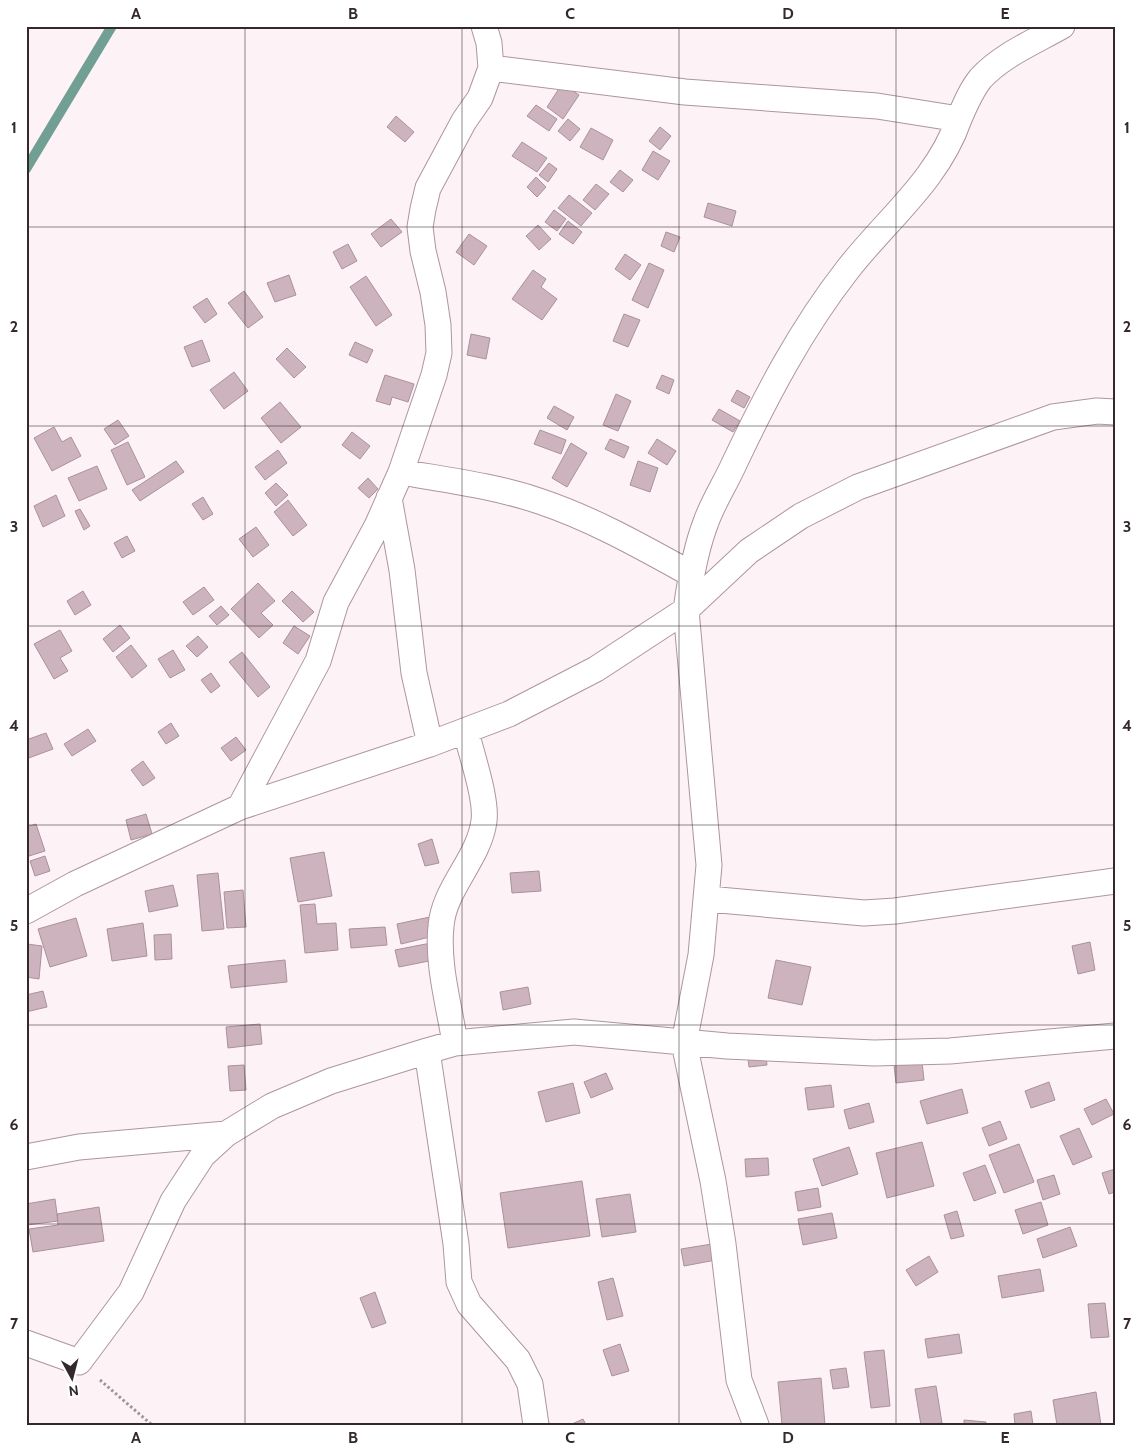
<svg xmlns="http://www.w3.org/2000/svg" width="1141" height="1451" font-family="Cabin,sans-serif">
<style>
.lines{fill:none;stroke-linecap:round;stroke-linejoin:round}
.stream{stroke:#729f94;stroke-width:10}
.building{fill:#cdb3bd;stroke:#aa919a}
.minor-casing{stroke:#ae959f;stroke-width:27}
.path{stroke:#9f9599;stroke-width:3;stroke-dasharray:2.5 2.5;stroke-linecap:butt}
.minor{stroke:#fff;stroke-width:25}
.grid{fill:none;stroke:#33292d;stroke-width:1;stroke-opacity:0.55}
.neatline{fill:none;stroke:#33292d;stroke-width:2}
.grid-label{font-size:16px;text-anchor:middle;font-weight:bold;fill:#33292d}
</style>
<rect width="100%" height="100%" fill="#fdf2f6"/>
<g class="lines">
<!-- stream -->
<path class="stream" d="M26,169L112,26"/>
</g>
<!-- building -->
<path class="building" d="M562,84L579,95L563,119L547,107Z
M536,105L557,119L549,131L527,116Z
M396,116L414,132L405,142L387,127Z
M568,119L580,129L570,141L558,131Z
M660,127L671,136L660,150L649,141Z
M591,128L613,140L603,160L580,147Z
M522,142L547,158L537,172L512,156Z
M653,151L670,161L658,180L642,170Z
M549,163L557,169L548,182L539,175Z
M620,170L633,180L623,192L610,182Z
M536,177L546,187L537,197L527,187Z
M596,184L609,194L595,210L583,200Z
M569,195L592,213L581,226L558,208Z
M708,203L736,211L732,226L704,217Z
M554,210L566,219L557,231L545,222Z
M391,219L402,232L381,247L371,234Z
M568,221L582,232L573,244L559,234Z
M538,225L551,239L539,250L526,236Z
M666,232L680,237L674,252L661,246Z
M469,234L487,246L474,265L456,252Z
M348,244L357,261L342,269L333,252Z
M625,254L641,265L630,280L615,269Z
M649,263L664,270L648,308L632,300Z
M533,270L546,279L541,287L557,299L542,320L512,299Z
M289,275L296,295L275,302L267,283Z
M366,276L392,315L376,326L350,287Z
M244,291L263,317L248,328L228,303Z
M207,298L217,314L205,323L193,307Z
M624,314L640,320L628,347L613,341Z
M471,334L490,338L486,359L467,355Z
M202,340L210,361L192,367L184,347Z
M355,342L373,350L367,363L349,355Z
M287,348L306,367L294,378L276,359Z
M234,372L248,391L224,409L210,390Z
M385,375L414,384L408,402L392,397L390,405L376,401Z
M662,375L674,380L669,394L656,388Z
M737,390L750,397L744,408L731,401Z
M616,394L631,401L618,431L603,425Z
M280,402L301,427L281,443L261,418Z
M554,406L574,417L567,430L547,418Z
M719,409L740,421L733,432L712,420Z
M118,420L129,436L115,445L104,429Z
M54,427L62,442L71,437L81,456L52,471L34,438Z
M540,430L566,440L561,454L534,444Z
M352,432L370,446L360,459L342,445Z
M610,439L629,447L624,458L605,449Z
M657,439L676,451L667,465L648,453Z
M128,442L145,477L127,485L111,450Z
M571,443L587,453L567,487L552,478Z
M278,450L287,463L265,480L255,467Z
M176,461L184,472L140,501L132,490Z
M638,461L658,468L650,492L630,485Z
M97,466L107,489L79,501L68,478Z
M368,478L378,489L369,498L358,488Z
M276,483L288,495L276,506L265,493Z
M56,495L65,516L43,527L34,506Z
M203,497L213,514L203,520L192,504Z
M288,500L307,525L293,536L274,512Z
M80,509L90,526L84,530L75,511Z
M256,527L269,545L253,557L239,539Z
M127,536L135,551L122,558L114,543Z
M258,583L275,601L261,613L273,625L259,638L231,609Z
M204,587L214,600L193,615L183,602Z
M83,591L91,605L75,615L67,601Z
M292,591L314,612L303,622L282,601Z
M221,606L229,615L217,625L209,616Z
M120,625L130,638L113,652L103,639Z
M294,626L310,636L298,654L283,643Z
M60,630L72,651L60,658L68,671L54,679L34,644Z
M198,636L208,647L197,657L186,646Z
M131,645L147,666L132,678L116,657Z
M173,650L185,670L170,678L158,659Z
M242,652L270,687L258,697L229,662Z
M211,673L220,686L211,693L201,680Z
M171,723L179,736L166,744L158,732Z
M88,729L96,741L72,756L64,744Z
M46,733L53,749L26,759V740Z
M236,737L246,750L231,761L221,748Z
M143,761L155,778L143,786L131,770Z
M146,814L152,834L131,840L126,820Z
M36,824L45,851L29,856L26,846V827Z
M432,839L439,863L425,866L418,844Z
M324,852L332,896L298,902L290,858Z
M45,856L50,871L35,876L30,861Z
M539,871L541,891L512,893L510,873Z
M218,873L224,929L202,931L197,875Z
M173,885L178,906L149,912L145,891Z
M243,890L246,927L227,928L224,892Z
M315,904L317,924L336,923L338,950L305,953L300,905Z
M430,917L434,936L401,944L397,924Z
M76,918L87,956L50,967L38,929Z
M143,923L147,956L112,961L107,929Z
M385,927L387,945L351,948L349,929Z
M171,934L172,959L155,960L154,935Z
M1090,942L1095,970L1078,974L1072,946Z
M431,943L434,960L399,967L395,950Z
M27,944L42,946L39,979L26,977Z
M285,960L287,982L231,988L228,966Z
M776,960L811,967L802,1005L768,998Z
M528,987L531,1004L503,1010L500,992Z
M43,991L47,1007L26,1012V995Z
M260,1024L262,1044L228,1048L226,1027Z
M764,1040L767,1065L749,1067L746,1042Z
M921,1053L924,1080L896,1083L893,1056Z
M244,1065L246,1090L230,1091L228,1066Z
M606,1073L613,1089L591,1098L584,1082Z
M1049,1082L1055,1100L1031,1108L1025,1091Z
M573,1083L580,1113L546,1122L538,1092Z
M831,1085L834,1107L808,1110L805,1088Z
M962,1089L968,1113L927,1124L920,1101Z
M1106,1099L1114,1114L1092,1125L1084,1109Z
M869,1103L874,1122L849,1129L844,1110Z
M1000,1121L1007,1139L989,1146L982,1128Z
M1079,1128L1092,1157L1073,1165L1060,1136Z
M922,1142L934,1186L887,1198L876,1153Z
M1019,1144L1034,1182L1004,1193L989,1155Z
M849,1147L858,1174L822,1186L813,1159Z
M768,1158L769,1175L746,1177L745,1159Z
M985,1165L996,1193L974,1201L963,1173Z
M1115,1169V1192L1109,1194L1102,1173Z
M1054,1175L1060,1194L1043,1200L1037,1180Z
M582,1181L590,1236L508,1248L500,1193Z
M818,1188L821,1207L798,1211L795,1192Z
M630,1194L636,1232L602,1237L596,1199Z
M55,1199L58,1221L27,1225L26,1204Z
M1041,1202L1048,1225L1023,1234L1015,1210Z
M99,1207L104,1241L33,1252L29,1229L58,1225L57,1214Z
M957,1211L964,1236L951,1239L944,1215Z
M832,1213L837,1238L803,1245L798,1219Z
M1070,1227L1077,1246L1043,1258L1037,1239Z
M718,1243L721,1259L684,1266L681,1249Z
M929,1256L938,1272L916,1286L906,1270Z
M1040,1269L1044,1291L1002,1298L998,1276Z
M613,1278L623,1316L607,1320L598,1282Z
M375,1292L386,1323L372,1328L360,1298Z
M1105,1303L1109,1337L1091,1338L1088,1304Z
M959,1334L962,1353L928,1358L925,1339Z
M620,1344L629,1371L612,1376L603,1350Z
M884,1350L890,1406L871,1408L864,1352Z
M846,1368L849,1387L833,1389L830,1370Z
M821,1378L825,1425H782L778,1382Z
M936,1386L942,1423L921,1425L915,1389Z
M1096,1392L1101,1425H1057L1053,1400Z
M1031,1411L1033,1425H1015L1014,1414Z
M583,1419L586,1425H570Z
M964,1420L986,1422V1425H964Z"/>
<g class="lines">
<defs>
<path id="minor" d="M491,68L685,92L877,106L959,119C965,105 971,90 981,78C1002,55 1036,41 1062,26
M401,472C446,480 495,486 539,501C593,519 642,547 691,574
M389,498L402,570L414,673L430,744
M240,807L318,661L336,602L377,526L401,472L434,375L439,353L438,325L433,292L423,251L420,227L423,209L428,188L464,121L480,98L491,68L489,43L484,26
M708,899L864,913L895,911L1115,881
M26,911L75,884L240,807L430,744L509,714L596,669L686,610L749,551L801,516L858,487L1053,417L1097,411L1115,412
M455,1043C449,1005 437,964 441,926C444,888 479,859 484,821C487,798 471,754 466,731
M427,1051L456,1244L459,1282L469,1304L518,1360L530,1384L536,1425
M26,1157L79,1147L226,1134
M26,1343L79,1362L131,1292L173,1201L203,1155L226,1134L272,1106L331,1081L427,1051L455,1043L574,1032L727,1046L874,1053L950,1051L1115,1036
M756,1425L739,1380L723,1244L713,1181L684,1043L701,955L709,865L686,610C690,581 695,550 706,522C713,502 725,484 734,464C766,396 801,329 848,269C887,219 938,180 959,119"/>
</defs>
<!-- minor casing -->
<use href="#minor" class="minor-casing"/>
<!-- path -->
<path class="path" d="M100,1380L152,1425"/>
<!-- minor -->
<use href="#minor" class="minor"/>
</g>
<!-- grid -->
<path class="grid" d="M245,26V1425M462,26V1425M679,26V1425M896,26V1425M26,227H1115M26,426H1115M26,626H1115M26,825H1115M26,1025H1115M26,1224H1115"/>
<!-- border -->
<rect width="1141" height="1451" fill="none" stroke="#ffffff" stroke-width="55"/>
<!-- north arrow -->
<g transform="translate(72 1378) rotate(173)" stroke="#ffffff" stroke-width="4" paint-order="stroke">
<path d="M0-4L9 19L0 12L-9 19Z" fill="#33292d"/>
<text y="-8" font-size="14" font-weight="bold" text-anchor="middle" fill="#33292d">N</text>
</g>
<rect x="28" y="28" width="1086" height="1396" class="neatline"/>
<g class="grid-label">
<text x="136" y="19">A</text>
<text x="353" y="19">B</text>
<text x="570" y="19">C</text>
<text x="788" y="19">D</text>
<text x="1005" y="19">E</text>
<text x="14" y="133">1</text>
<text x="1127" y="133">1</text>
<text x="14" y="332">2</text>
<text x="1127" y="332">2</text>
<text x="14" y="532">3</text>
<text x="1127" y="532">3</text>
<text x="14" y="731">4</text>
<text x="1127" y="731">4</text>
<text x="14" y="931">5</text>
<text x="1127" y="931">5</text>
<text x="14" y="1130">6</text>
<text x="1127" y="1130">6</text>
<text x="14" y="1329">7</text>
<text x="1127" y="1329">7</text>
<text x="136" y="1443">A</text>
<text x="353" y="1443">B</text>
<text x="570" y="1443">C</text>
<text x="788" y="1443">D</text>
<text x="1005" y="1443">E</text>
</g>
</svg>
